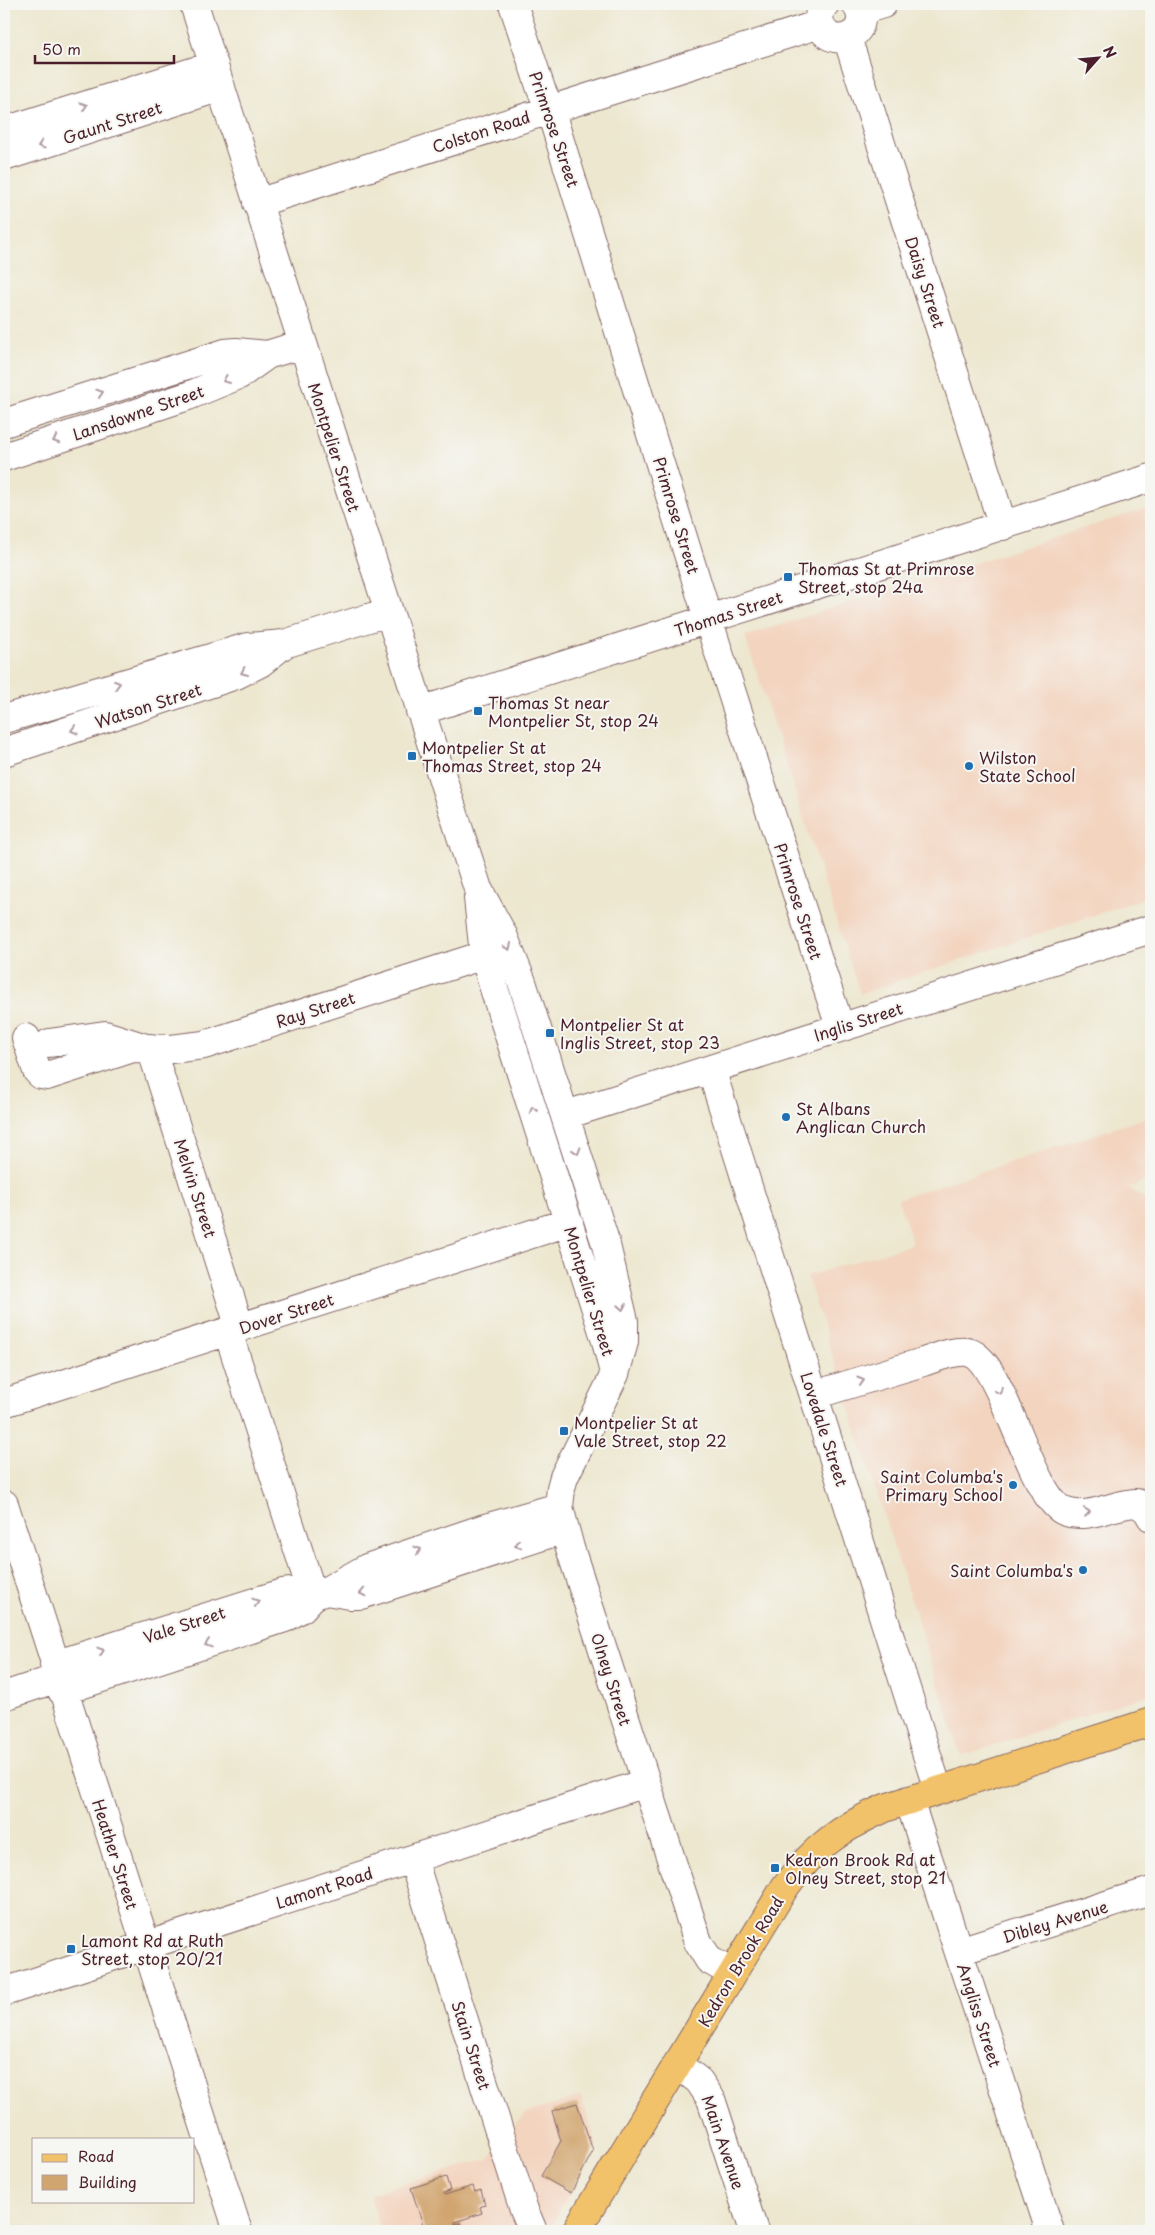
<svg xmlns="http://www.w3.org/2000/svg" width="1155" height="2235" font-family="'Playpen Sans',sans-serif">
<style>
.built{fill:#f3d4bf}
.building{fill:#d1a56f}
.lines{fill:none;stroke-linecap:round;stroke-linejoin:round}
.minor-casing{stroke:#836564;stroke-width:30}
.major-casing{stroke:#836564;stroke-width:30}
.minor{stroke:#fff;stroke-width:28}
.major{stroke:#f2c26a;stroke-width:28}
.oneway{stroke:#ae9aa0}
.poi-dot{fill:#1f6fb2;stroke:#f6f6f2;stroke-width:2}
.labels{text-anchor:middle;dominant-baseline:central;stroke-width:4;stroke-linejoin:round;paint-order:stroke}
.street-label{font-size:16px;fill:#4a1f2b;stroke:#f6f6f2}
.poi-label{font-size:16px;fill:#4a1f2b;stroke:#f6f6f2;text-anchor:start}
</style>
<rect width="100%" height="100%" fill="#f6f6f2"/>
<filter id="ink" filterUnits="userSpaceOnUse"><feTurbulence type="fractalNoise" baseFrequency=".02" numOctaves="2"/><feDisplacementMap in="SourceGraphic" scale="10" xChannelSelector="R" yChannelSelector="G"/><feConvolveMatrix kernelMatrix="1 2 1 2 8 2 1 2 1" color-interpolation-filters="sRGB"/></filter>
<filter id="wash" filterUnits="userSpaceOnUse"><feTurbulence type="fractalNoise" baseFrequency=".0096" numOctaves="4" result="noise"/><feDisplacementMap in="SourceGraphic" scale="20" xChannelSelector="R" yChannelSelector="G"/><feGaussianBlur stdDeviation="1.12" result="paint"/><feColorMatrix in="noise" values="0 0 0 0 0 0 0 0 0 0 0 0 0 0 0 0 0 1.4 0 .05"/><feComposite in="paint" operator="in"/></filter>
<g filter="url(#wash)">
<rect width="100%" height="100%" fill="#ede7cf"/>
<!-- built -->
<path class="built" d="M1151,507V896L860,994L745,636Z
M1151,1116V1179L1127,1188L1151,1201V1694L961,1756L807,1276L913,1244L898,1199Z
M581,2096L597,2146L549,2231H381L370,2194L488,2159L524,2114Z"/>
<g id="blocks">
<!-- building -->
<path class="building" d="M577,2103L593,2151L571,2193L541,2176L561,2141L552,2111Z
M446,2177L450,2191L444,2193L445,2195L473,2186L475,2192L481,2190L485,2205L480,2207L482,2213L455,2222V2224L461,2223L463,2231H425L411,2188Z"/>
</g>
</g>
<g filter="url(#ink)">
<use href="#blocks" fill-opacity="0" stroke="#836564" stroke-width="1"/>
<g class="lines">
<defs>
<path id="minor" d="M194,4L478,889L503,935L522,982L605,1241L624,1321V1342L615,1374L564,1477L561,1488L559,1507L570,1548L698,1942L709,1960L732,1973
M513,4L541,89L550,109L716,644L840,1027
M825,4C820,9 818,15 820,22C826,53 877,36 856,4
M860,11L883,4
M847,37L1003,526
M4,131L214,65
M4,157L221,87
M257,203L820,24
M4,423L225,353L236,352L267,355
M4,457L188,396L239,375L267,355L302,344
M420,711L1151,478
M4,719L248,647L284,644L388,612
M4,752L236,675L260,663L284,644
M478,898L484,955L492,982L606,1341L614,1373
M26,1038L37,1071L41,1075L47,1076L133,1048L171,1049L204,1045L484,955
M49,1043L105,1035L143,1047
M151,1048L240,1328
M711,1069L938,1790
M566,1115L1151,929
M228,1332L313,1596
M814,1395C851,1384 887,1373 923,1362C936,1358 953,1350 967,1352C1003,1356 1029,1499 1066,1512C1089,1520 1115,1503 1137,1503L1147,1510L1151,1517
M4,1403L569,1222
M4,1504L238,2231
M326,1591L350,1595H361L564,1529
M54,1665L283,1593L300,1591L313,1596
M62,1691L285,1618L302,1608L313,1596L326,1591L367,1568L482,1529L559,1507
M4,1696L58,1678
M909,1800L1050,2231
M413,1859L524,2210L533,2231
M959,1951L1151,1891
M4,1992L645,1783
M677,2064L699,2081L711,2099L754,2231"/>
<path id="major" d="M576,2231L785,1887C813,1848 842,1827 885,1808L1151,1722"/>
</defs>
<!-- minor casing -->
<use href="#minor" class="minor-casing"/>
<!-- major casing -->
<use href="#major" class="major-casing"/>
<!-- minor -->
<use href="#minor" class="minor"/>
<!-- major -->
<use href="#major" class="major"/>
</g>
<!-- one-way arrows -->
<defs><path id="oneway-chevron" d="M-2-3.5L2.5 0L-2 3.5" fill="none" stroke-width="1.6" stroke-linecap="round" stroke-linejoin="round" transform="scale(1.25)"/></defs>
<g class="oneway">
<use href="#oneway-chevron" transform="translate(84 106) rotate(-18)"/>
<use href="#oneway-chevron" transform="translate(41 145) rotate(162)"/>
<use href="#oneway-chevron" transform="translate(226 380) rotate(156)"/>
<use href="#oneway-chevron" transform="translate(100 393) rotate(-18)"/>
<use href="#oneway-chevron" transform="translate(56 440) rotate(162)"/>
<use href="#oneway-chevron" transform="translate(244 672) rotate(155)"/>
<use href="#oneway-chevron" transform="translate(117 684) rotate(-16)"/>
<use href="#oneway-chevron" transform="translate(74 730) rotate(163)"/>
<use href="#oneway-chevron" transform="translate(508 947) rotate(67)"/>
<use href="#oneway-chevron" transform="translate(533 1110) rotate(-108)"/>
<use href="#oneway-chevron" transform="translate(577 1151) rotate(73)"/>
<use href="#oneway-chevron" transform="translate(622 1307) rotate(80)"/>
<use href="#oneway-chevron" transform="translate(861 1381) rotate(-17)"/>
<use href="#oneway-chevron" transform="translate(999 1391) rotate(65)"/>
<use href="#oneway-chevron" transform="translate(1087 1512) rotate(-8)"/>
<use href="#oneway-chevron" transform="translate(518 1545) rotate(162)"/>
<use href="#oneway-chevron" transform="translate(418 1550) rotate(-18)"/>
<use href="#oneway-chevron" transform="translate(363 1593) rotate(167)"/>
<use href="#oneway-chevron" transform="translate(256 1602) rotate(-18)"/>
<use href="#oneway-chevron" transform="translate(208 1644) rotate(162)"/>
<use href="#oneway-chevron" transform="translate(101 1651) rotate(-18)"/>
</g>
</g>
<!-- markers -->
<g class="poi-dot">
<rect x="783" y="572" width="10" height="10" rx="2.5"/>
<rect x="473" y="706" width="10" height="10" rx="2.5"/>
<rect x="407" y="751" width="10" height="10" rx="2.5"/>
<circle cx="969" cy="766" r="5"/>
<rect x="545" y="1028" width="10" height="10" rx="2.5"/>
<circle cx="786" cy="1117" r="5"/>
<rect x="559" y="1426" width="10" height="10" rx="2.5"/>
<circle cx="1013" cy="1485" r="5"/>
<circle cx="1083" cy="1570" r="5"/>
<rect x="770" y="1863" width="10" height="10" rx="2.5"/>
<rect x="66" y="1944" width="10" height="10" rx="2.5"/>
</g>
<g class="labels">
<!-- street labels -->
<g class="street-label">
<text transform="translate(112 122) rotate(-18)">Gaunt Street</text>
<text transform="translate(555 129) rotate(71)">Primrose Street</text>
<text transform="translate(481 131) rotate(-18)">Colston Road</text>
<text transform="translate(926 282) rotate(72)">Daisy Street</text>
<text transform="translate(138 412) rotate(-19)">Lansdowne Street</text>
<text transform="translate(335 447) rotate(72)">Montpelier Street</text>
<text transform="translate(677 515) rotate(73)">Primrose Street</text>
<text transform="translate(728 613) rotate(-18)">Thomas Street</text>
<text transform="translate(148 705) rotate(-18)">Watson Street</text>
<text transform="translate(799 901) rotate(72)">Primrose Street</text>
<text transform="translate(315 1009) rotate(-18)">Ray Street</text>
<text transform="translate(858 1021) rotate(-18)">Inglis Street</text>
<text transform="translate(196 1188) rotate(72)">Melvin Street</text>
<text transform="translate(590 1291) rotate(73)">Montpelier Street</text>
<text transform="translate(286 1313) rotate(-18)">Dover Street</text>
<text transform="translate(825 1429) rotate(72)">Lovedale Street</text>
<text transform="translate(184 1624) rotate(-18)">Vale Street</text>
<text transform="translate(612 1679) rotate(72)">Olney Street</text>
<text transform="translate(116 1854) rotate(72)">Heather Street</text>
<text transform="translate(324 1887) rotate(-18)">Lamont Road</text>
<text transform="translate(1055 1921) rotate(-17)">Dibley Avenue</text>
<text transform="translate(740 1961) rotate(-59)">Kedron Brook Road</text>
<text transform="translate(980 2015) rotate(72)">Angliss Street</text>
<text transform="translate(472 2045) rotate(72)">Stain Street</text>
<text transform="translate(724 2142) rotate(71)">Main Avenue</text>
</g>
<!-- poi labels -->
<g class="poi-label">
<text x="798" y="568">Thomas St at Primrose<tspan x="798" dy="18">Street, stop 24a</tspan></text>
<text x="488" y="702">Thomas St near<tspan x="488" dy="18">Montpelier St, stop 24</tspan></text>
<text x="422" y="747">Montpelier St at<tspan x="422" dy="18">Thomas Street, stop 24</tspan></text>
<text x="979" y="757">Wilston<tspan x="979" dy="18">State School</tspan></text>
<text x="560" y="1024">Montpelier St at<tspan x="560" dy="18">Inglis Street, stop 23</tspan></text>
<text x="796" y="1108">St Albans<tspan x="796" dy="18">Anglican Church</tspan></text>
<text x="574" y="1422">Montpelier St at<tspan x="574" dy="18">Vale Street, stop 22</tspan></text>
<text x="1003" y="1476" text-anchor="end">Saint Columba's<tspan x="1003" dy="18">Primary School</tspan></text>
<text x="1073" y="1570" text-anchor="end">Saint Columba's</text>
<text x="785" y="1859">Kedron Brook Rd at<tspan x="785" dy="18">Olney Street, stop 21</tspan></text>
<text x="81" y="1940">Lamont Rd at Ruth<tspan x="81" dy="18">Street, stop 20/21</tspan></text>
</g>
</g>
<!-- margin -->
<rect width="1155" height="2235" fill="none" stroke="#f6f6f2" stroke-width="20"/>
<!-- legend -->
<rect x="32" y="2138" width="162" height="65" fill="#f6f6f2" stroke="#b1a0a2"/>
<rect x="42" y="2154" width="25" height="8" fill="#f2c26a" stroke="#b1a0a2"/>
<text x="78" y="2162" font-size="15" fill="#4a1f2b">Road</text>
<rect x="42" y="2175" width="25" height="15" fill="#d1a56f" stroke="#b1a0a2"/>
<text x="78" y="2188" font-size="15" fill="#4a1f2b">Building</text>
<!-- north arrow -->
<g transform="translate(1098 58) rotate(63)" stroke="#f6f6f2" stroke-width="4" paint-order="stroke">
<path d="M0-4L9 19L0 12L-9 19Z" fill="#4a1f2b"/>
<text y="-8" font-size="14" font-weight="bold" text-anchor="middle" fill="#4a1f2b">N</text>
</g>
<!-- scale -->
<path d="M35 55v8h139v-8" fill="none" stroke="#4a1f2b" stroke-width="2.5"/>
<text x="42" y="55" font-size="15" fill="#4a1f2b" stroke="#f6f6f2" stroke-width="4" paint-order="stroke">50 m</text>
</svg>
